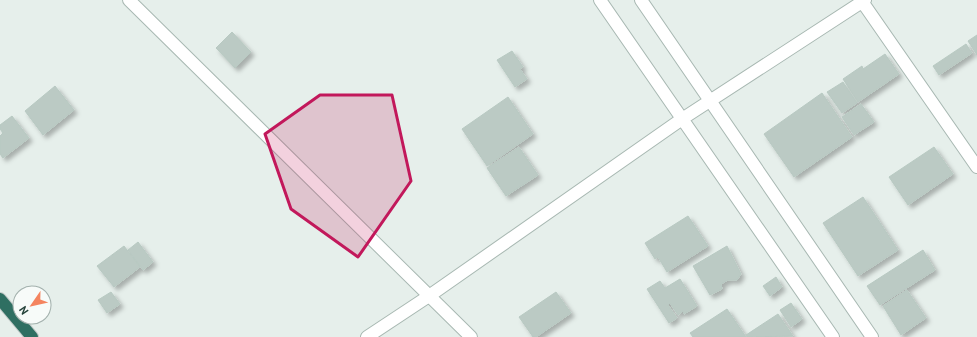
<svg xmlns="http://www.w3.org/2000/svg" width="977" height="337" font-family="'PT Sans',sans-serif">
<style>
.building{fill:#bbcac4;stroke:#b8c9c2;filter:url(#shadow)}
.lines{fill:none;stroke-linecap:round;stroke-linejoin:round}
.minor-casing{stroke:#a8b8b2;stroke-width:14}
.highway-casing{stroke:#c2cac8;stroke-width:14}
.minor{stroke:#fff;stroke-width:12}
.highway{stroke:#2f6f62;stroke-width:12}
.marked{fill:#c2185b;fill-opacity:0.2;stroke:#c2185b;stroke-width:3;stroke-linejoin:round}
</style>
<defs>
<filter id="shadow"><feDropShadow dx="3.5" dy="3.5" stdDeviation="2" flood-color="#0004"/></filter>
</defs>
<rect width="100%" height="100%" fill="#e6efeb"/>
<!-- building -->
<path class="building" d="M232,32L251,52L235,68L216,48Z
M977,35V55L968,41Z
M966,44L972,53L939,75L933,66Z
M512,51L523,67L520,69L527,79L515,87L497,60Z
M885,54L899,74L858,102L843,79L862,66L863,69Z
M843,82L857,103L842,113L827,92Z
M55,86L74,110L43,135L25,111Z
M822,93L852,137L794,177L764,134Z
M508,97L533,134L487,166L462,129Z
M861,104L874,122L854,135L842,117Z
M12,116L29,138L3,158L0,154V136L3,133L0,129V125Z
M519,147L538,175L506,196L487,168Z
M934,147L953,174L908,205L889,177Z
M863,197L898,250L858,276L823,223Z
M688,216L708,246L667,272L658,257L655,259L645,243Z
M138,242L153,262L143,270L128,250Z
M124,246L140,267L114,287L97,266Z
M727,246L741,274L737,280H728L721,284L722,289L710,295L693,266Z
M923,250L935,270L880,305L867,286Z
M776,277L782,287L770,296L763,286Z
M680,279L697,306L684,314L683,311L678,315L670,303L668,305L677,318L669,323L647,289L660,281L665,288Z
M907,290L926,318L901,335L883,306Z
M111,292L120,304L107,313L98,300Z
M556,292L571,313L536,337H533L519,317Z
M791,303L802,319L791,327L780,310Z
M727,309L746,337H693L690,333Z
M778,314L793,336L747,337L746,335Z"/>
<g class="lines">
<defs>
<path id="minor" d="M129,0L471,337
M600,0L833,337
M641,0L872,337
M861,0L977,167
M367,337L429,296L682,119L865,0"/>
<path id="highway" d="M0,299L32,337"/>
</defs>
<!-- minor casing -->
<use href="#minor" class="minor-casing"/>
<!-- highway casing -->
<use href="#highway" class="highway-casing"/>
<!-- minor -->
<use href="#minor" class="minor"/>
<!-- highway -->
<use href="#highway" class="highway"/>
</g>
<!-- marked area -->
<path class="marked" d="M320,95H392L411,181L358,257L291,209L265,134Z"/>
<!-- north arrow -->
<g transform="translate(32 305) rotate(236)"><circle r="19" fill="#f7fbf9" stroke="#a3b1ad"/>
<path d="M0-3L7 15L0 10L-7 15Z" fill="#f4845f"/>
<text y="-6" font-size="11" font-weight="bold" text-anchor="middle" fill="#24423a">N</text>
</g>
</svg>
